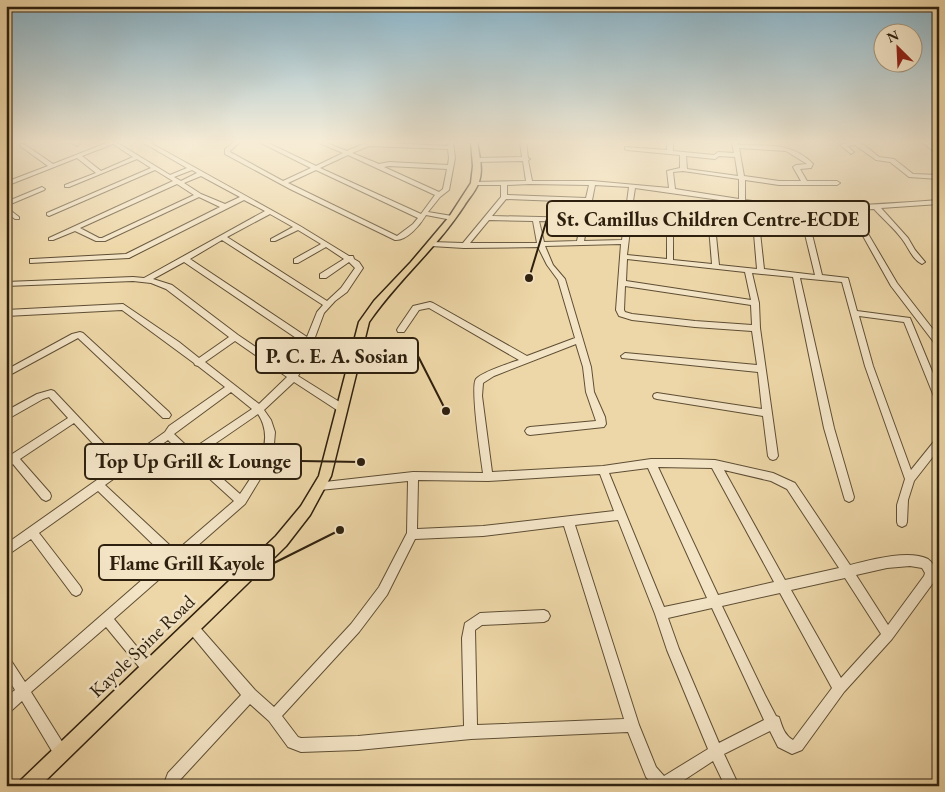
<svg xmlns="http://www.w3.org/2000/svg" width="945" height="792" font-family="'EB Garamond',serif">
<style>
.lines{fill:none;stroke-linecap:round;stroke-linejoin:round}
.minor-casing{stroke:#5e4e34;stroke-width:2}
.major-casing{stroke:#2e200e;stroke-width:3}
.minor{fill:#f3e4c6;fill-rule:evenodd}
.major{fill:#edd6a7;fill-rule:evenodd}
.labels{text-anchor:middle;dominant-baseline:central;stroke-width:5;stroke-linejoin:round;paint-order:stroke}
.street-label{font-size:19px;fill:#2e200e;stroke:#f3e4c6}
.leader{fill:none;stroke:#2e200e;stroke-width:2}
.callout-dot{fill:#2e200e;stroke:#f3e4c6;stroke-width:2}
.callout{fill:#f3e4c6;stroke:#2e200e;stroke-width:2}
.callout-label{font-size:20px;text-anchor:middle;font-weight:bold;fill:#2e200e}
</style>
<rect width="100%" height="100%" fill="#edd6a7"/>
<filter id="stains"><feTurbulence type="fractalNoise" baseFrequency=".004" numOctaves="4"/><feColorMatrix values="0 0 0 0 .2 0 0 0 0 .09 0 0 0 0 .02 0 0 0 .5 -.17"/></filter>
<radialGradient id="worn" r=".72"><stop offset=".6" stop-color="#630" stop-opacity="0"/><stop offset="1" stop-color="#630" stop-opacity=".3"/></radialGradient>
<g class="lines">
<defs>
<path id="minor" d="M70,142H77L80,144L77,146Z
M109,142H116L170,175L187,168L142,142H149L300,226L349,256H353L354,259L359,262L363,268L347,292L335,301L324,313L304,367L298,376L346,406L347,409L346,412H340L294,382L264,410L271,420L275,432L274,444L271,456L265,471L245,504L114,619L152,665L154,669L152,673L148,675L144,673L106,627L31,692L66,748L68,753L66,758L61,760L56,758L22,701L11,711L6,712V697L15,690L6,675V657L10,659L25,682L167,558L98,491L39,533L80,586L82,590L80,594L76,596L72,594L31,539L6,556V544L165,432L169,426L225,387L198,366L195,365L194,363L122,310L6,316V310L123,304L179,342L199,358L229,337L166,289L151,283L133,281L6,286V282L133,277L144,278L265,211L244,200L129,258L30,263V259H32L126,254L220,207L199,197L105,241H96L75,231L53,240H49V238L173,181L155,170L49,216L47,215V213L151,168L137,159L69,187H65V185L96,173L77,158L6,186V182L48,166L20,146V144H24L53,164ZM113,144L133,157L101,171L82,156ZM192,170L197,173L181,181L174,177ZM201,176L240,197L225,204L201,194L184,183ZM177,184L194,195L102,238H99L80,228ZM270,214L293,227L271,239V241H275L298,230L321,244L294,259V263H298L326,247L344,259L320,274V278H326L349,262L355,268L341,288L327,301L227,237ZM222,240L323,305L317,312L307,337L190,259ZM184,262L305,344L296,366L292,372L238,335L172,285L153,279ZM235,341L287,377L259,404L205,362ZM231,392L252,409L191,450L174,434ZM258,414C276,441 256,471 240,494L197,456ZM168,440L184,456L186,459L189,460L234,501L176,551L105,485Z
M234,142H240L230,151V152L283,181L311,168L259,142H266L316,166L343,153L317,142H324L347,151L368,142L448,146L447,142H453L455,158L449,190L440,197L428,212L452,216L455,218L452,220L426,215C420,225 407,241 395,240L290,189L225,154V149ZM369,146L448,149L449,158L448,165L389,162L379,164L352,153ZM348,155L435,195L421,214L320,168ZM389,166L447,169L443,189L439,192L384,167ZM316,170L418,218L413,224L397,236L288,183Z
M520,142H526L528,158L530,159L528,160L532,181H592L669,188L667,171L680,168V155L627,150L625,149V147L667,150V142H673V151L714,155L718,152L734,153L732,142H738V145C766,146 792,142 813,164L811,168L800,169L807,181H837L840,183L837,185H779L745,180V200C810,210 874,205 939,200V204L881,208L908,238L915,250L925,262L922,264C912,259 909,248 902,239C894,228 883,219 874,209L854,210L897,283L939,337V346L936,345L891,286L863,236L811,230L822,275L848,278L857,311L910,318L939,388V402L935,399L904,322L859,316L873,366L911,470L936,439L939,438V449L914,481L908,500L907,522L906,525L902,527L898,525L897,522V505L905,479L865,366L842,282L800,278L834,428L854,497L853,500L849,502L845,500L844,497L824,428L793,277L752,273L759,303L760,328L778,456L776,459L773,460L770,459L768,456L763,416L657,399L654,398L653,396L654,394L657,393L762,409L758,372L622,358L621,356L625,353L757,365L752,331L695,327L632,320L619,316L616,310L621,244L545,246L553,265L565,279L591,367L594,392L605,417L606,424L604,427L530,435L527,434L525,431L527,428L530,427L596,421L586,392L583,367L576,344L494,376L483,383L482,396L492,472L603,466L651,459H680L715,460L773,473L795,483L850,565C870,560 909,549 928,559C932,562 935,567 937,572L933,583L892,639L844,692L802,750L792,754L778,747L770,731L724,754L739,786H725L713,761L675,786H654L646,777L628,732L471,739L358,750L301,752L288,747L269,721L250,704L178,782L177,786H163L168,773L241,695L188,631L186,627L188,623L192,621L196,623L255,690L274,707L351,624L379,587L407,533L408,481L320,490L316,489L315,486L316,483L413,472L483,473C481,459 470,386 476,379C482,372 510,363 519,360L429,308L419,310L404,332H398L397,330L398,328L413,306L430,302L433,303L527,356L575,338L558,280L547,265L538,247L464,248L431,246L428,244L431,242L463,243L501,197V185H475L473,184V182L526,181L523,161L476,162L473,160L476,158L522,157ZM739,148L786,151L807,164L796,165L793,167L801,181H779L744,176ZM686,156L715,159L719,156L735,157L738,176L687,169ZM683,171L739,179V199L675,189L673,172ZM530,184L589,185L586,198L507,195V185ZM595,185L629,187L622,240L584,241ZM635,188L784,209L848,210L861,232C784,225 709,209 633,201ZM506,199L585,202L582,218L492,216ZM633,205L667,209V259L627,255ZM673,210L708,215L712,264L673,260ZM714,216L753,222L757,269L719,265ZM489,220L533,221L537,243H470ZM539,221L581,222L577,241L544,242ZM759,223L804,230L815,275L764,269ZM627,259L745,272L751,300L626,281ZM625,286L751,305L752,325L695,321L632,314L625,312L624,310ZM658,467L712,468L774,582L718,595ZM648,468L707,598L664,607L609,473ZM724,470L771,481L787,489L839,568L785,580ZM600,474L614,511L483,526L417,529L418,480L488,481ZM618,520L655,614L667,650L708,749L664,776L656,767L639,725L575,525ZM564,526L624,719L477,725L475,630L482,625L544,622L548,620L550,616L548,612L544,610L480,613L465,623L462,638L464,726L358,736L301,738L298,737L282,716L359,632L387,595L415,539L483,536ZM910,566L922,568L925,573L924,576L888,625L856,575L887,568ZM845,578L881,634L841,678L791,590ZM780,593L832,688L793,740C784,735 782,726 779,717L776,716L765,695L722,606ZM712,608L764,720L719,743L679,649L668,618Z
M851,142H858L864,145L879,157L894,159L913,174L939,175V179L909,177L890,162L876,160L855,145L847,146L854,152L851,154L840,145Z
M922,142H928L939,151V156Z
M42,187L45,189L44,190L6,206V202Z
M6,207L19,217V219H15L6,212Z
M80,332L83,333L169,412L171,415L169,418H163L78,338L6,377V370L72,334Z
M51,390L54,391L105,445L103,448L100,449L97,448L74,423L20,459L50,493L51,496L50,499L46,501L42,499L13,464L6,467V458L68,418L49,397L43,399L6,420V411L37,394Z"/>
<path id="major" d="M471,142H477C479,155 484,171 478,184C475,192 468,199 464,206C436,249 397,281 369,322L331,476L310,515L286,546L40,786H18L21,780L276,536L301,506L319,476L359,322L374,301L411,262L449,217L471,183L473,166Z"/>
</defs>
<!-- minor casing -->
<use href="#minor" class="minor-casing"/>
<!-- major casing -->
<use href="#major" class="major-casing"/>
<!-- minor -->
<use href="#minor" class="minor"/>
<!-- major -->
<use href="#major" class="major"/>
</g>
<!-- sky -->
<linearGradient id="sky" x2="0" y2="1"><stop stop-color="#89b6cd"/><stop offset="0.56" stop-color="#f7edd7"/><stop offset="1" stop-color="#f7edd7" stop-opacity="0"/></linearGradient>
<rect width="945" height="253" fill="url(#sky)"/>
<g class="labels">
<!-- street labels -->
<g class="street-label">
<text transform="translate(142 646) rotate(-44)">Kayole Spine Road</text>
</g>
</g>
<!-- callouts -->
<path class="leader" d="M529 278L547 219M446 411L418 356M361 462L301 461M340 530L274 563"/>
<g class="callout-dot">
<circle cx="529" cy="278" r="5"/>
<circle cx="446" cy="411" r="5"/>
<circle cx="361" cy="462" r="5"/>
<circle cx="340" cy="530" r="5"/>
</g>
<g class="callout">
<rect x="547" y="201" width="322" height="35" rx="5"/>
<rect x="256" y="338" width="162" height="35" rx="5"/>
<rect x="85" y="444" width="216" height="35" rx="5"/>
<rect x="99" y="545" width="175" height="35" rx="5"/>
</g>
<g class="callout-label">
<text x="708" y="226">St. Camillus Children Centre-ECDE</text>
<text x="337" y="363">P. C. E. A. Sosian</text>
<text x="193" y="468">Top Up Grill &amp; Lounge</text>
<text x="187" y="570">Flame Grill Kayole</text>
</g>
<!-- margin -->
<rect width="945" height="792" fill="none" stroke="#edd6a7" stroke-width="25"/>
<rect x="8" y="8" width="930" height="777" fill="none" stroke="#2e200e" stroke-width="2.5"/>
<rect x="12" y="12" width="920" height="767" fill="none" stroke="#2e200e"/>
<!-- north arrow -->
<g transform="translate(898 48) rotate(336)"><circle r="24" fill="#f3e4c6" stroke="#a4967c"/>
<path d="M0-4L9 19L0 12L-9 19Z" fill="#8f2418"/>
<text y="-8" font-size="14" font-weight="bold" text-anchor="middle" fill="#2e200e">N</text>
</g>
<rect width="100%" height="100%" filter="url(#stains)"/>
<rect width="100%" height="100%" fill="url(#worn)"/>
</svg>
